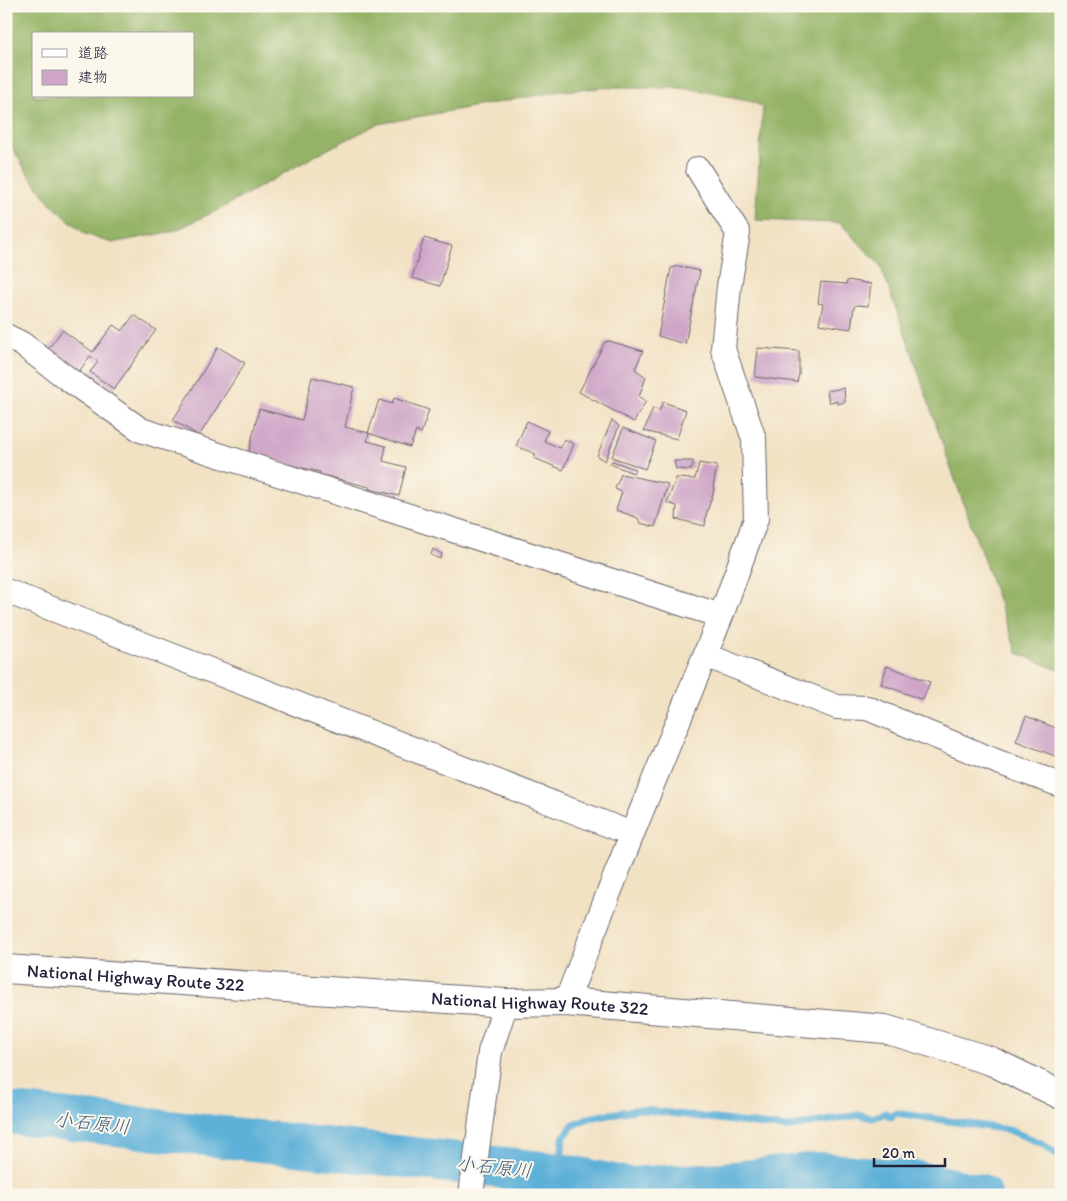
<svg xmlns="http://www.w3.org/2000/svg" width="1067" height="1201" font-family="Itim,'Klee One',sans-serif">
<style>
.forest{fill:#95b366;stroke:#5c6a50;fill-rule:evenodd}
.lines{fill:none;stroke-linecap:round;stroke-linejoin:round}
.stream{stroke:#5db0d8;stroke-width:7}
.river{stroke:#5db0d8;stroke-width:42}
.building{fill:#cea5c7}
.street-casing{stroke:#6b656b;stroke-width:26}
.highway-casing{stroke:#6b656b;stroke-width:30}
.street{stroke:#fff;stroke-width:24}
.highway{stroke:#fff;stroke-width:28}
.labels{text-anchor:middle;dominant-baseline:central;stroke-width:4;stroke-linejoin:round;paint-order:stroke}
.street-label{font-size:18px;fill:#22223b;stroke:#fbf7ec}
.water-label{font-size:19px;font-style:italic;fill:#3a5b7a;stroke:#fbf7ec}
</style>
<rect width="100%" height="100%" fill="#fbf7ec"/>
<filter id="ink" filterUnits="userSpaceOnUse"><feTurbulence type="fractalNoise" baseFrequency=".02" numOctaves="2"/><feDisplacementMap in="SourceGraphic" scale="10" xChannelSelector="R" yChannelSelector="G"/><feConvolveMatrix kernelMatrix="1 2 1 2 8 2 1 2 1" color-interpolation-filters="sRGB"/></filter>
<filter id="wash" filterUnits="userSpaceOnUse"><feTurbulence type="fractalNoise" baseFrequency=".0096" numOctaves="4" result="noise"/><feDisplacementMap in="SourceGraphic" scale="20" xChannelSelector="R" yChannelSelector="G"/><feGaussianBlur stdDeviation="1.12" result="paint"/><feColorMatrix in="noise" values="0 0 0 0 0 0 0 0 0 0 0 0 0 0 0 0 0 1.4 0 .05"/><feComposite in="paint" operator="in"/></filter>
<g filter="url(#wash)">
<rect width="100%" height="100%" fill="#f2e2c4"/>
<!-- forest -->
<path class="forest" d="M6,6H1061V671L1017,653L948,460L910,347L880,265L840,223L755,220L763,107L748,100L682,87H613L561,91L378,124L320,153L222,208L174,231L112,243L85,234L52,205L28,174L6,137ZM34,34H194V96H34Z"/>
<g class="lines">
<!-- stream -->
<path class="stream" d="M560,1174L563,1138L573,1125L588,1118L639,1109L786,1128L858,1115L873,1118L885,1113L891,1117L896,1113L1009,1130L1043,1144L1061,1158"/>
<!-- river -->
<path class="river" d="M6,1113L560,1174L628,1188L725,1183L819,1173L919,1182L981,1195"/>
</g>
<g id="blocks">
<!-- building -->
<path class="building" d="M424,238L452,246L440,286L412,278Z
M678,266L700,271L685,344L658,336L671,268Z
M848,280L871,284L868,306L857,305L854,307L851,329L819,324L823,304L818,303L821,282L846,284Z
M134,315L156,330L114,389L90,372L98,362L90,356L78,373L47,351L62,330L93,352L113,325L122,331Z
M609,341L643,351L635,369L646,377L639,397L646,401L634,422L579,392L605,342Z
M218,347L245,363L199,436L173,420Z
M758,348L799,351V374L797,382L755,377Z
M312,377L354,387L345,427L369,433L367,441L386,446L383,461L406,467L399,496L369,489V487L319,474L320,472L248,455L259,409L302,420Z
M844,388L845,402L837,404V401L829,402L827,391Z
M394,398L429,410L421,433L416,431L410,447L368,433L379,400L392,404Z
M663,402L686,410L677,439L644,431L653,408L659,411Z
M612,420L619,426L605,461L597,456Z
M527,421L548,431L544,441L560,448L564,439L574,444L563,470L534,458L536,454L516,446Z
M623,428L656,441L645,469L612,457Z
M612,461L636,469L633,473L610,464Z
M674,461H693V465L691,470L676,469Z
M699,463L717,466L713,487L714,490L706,515L705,526L676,519L677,506L667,503L676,478L695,479Z
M621,474L668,484L655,527L640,523L638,518L616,510L622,492L615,489Z
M433,549L442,554L440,559L431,555Z
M887,666L930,682L923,700L881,684Z
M1026,716L1061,730L1060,758L1016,741Z"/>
</g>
</g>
<g filter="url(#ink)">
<use href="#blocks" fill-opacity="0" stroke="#6b656b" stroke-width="1"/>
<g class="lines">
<defs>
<path id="street" d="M698,169L738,233L729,286L723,349L754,439L756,519L721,616
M6,336L22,344L68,379L141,430L721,616L632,834L566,1002
M6,591L632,834
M705,655L837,707L867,708L998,762L1061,785
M471,1195L490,1052L506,1003"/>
<g id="highway">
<path id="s1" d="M6,969L506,1003L566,1002L885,1029L991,1061L1061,1095"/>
</g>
</defs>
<!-- street casing -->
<use href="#street" class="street-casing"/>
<!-- highway casing -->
<use href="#highway" class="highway-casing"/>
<!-- street -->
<use href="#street" class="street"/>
<!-- highway -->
<use href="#highway" class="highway"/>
</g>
</g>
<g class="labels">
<!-- street labels -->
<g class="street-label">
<text stroke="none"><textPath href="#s1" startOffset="130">National Highway Route 322</textPath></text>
<text stroke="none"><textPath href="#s1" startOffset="535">National Highway Route 322</textPath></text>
</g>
<!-- water labels -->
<g class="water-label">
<text transform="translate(92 1123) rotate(6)">小石原川</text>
<text transform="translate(494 1167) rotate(6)">小石原川</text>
</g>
</g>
<!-- margin -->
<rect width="1067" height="1201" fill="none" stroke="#fbf7ec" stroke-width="25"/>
<!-- legend -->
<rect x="32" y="32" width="162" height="65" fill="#fbf7ec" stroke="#a4a2a5"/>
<rect x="42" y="49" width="25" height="8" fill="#ffffff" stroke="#a4a2a5"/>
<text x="78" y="58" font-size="15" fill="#22223b">道路</text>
<rect x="42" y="70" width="25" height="15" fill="#cea5c7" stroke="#a4a2a5"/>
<text x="78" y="82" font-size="15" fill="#22223b">建物</text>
<!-- scale -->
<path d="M874 1158v8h71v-8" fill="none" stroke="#22223b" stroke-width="2.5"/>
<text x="882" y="1158" font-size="15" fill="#22223b" stroke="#fbf7ec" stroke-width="4" paint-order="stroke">20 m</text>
</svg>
